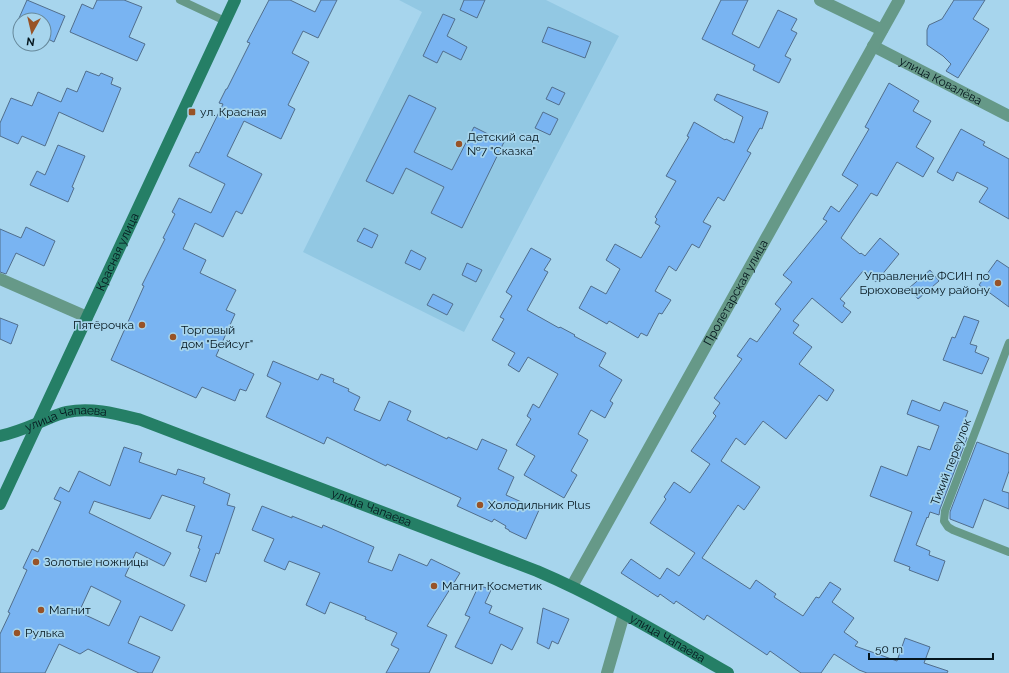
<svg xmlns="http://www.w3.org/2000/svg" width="1009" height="673" font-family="Raleway,sans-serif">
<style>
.built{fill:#92c8e3}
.building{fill:#79b4f2;stroke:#516e8c;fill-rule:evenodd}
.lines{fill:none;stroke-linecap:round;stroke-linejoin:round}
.lane{stroke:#698;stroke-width:8}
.street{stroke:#698;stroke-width:12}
.secondary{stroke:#257f66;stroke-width:12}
.poi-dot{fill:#985327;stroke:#a7d5ed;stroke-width:1.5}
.labels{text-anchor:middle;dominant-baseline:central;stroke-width:3.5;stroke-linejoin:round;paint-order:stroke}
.street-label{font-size:12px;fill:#04151d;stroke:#a7d5ed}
.poi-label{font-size:12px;fill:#04151d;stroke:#a7d5ed;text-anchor:start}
</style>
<rect width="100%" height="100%" fill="#a7d5ed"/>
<!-- built -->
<path class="built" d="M399,0H546L619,36L464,332L303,252L422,12Z"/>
<!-- building -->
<path class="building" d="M27,0L65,16L54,42L44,37V20H20V27L16,25Z
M97,0H124L142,7L129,37L145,44L137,61L70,32L82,4L93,9Z
M269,0H290L315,12L321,0H337L318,38L303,31L292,53L309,62L288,105L295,109L281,139L244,121L227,156L262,174L242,214L236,211L223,237L195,223L183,249L206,260L200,273L236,290L226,310L235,314L216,356L254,374L246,391L240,389L235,401L202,387L196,398L111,360L144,286L142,285L165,239L163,238L175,214L172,212L179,198L211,213L225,184L189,166L196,152L199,153L223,104L219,103L226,89H227L250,43L247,42Z
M464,0H485L477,18L460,10Z
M721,0H748L732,34L759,48L778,10L797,19L791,30L797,33L785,56L791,59L779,83L753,70L755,65L702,39Z
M954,0H985L973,19L989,29L958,78L946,71L951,64L943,56L927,45V30L929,25L942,19Z
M443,14L455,19L447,36L467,47L461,60L443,51L437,63L423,56Z
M548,27L591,42L585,58L542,42Z
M86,71L99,76L101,73L113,78L111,84L121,88L103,132L59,112L45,146L22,136L18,144L0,136V123L11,98L32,106L38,92L61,102L67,88L77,92Z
M889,83L919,101L913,111L931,121L916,147L934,158L923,177L897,162L877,196L871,193L841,238L860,254L861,253L865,256L880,238L899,254L876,282L863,271L840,299L845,303L843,306L851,312L842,323L812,298L793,321L799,325L793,333L812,347L799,364L834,390L827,401L819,395L786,439L763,421L745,445L736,438L721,461L760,487L744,510L738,505L702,558L750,589L756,580L776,594L774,597L803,616L816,597L819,598L830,582L841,589L832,602L854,618L844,632L858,642L855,646L897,661L905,638L930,647L924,663L948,671L947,673H867L859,670L834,654L821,673H801L770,651L767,655L707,615L704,620L676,601L674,604L660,594L658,597L621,573L631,559L660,579L667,568L679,576L695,553L650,523L666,499L664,497L674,482L690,493L710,464L691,451L716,416L713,413L720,403L714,398L742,359L737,356L750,338L757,342L781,309L775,304L792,282L783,275L827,221L823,219L831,206L839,212L858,185L842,175L869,129L865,127Z
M552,87L565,93L559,105L546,99Z
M717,94L768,112L762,129L760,128L747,151L751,153L724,201L718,197L703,222L711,226L699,248L692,244L676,271L669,266L655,291L671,300L662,314L659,313L647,336L641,333L638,338L609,321L607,324L579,308L591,286L606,294L620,269L606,260L615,244L641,258L660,226L655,223L657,219L655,217L676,181L666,176L689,137L687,136L694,122L725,140L726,139L734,143L743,117L714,100Z
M409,95L436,108L414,152L452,170L474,127L504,142L462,228L431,213L444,187L406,168L393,194L366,181Z
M543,112L558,119L550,135L535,128Z
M961,129L985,142L983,145L1009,159V219L979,202L988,188L957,172L953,181L937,172Z
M58,145L85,156L72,187L74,188L68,202L30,185L37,171L45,175Z
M26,227L55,241L44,266L16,253L6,274L0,272V229L21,238Z
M364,228L378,235L372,248L357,241Z
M531,248L551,259L544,270L548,272L527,310L559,328L560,327L575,335L574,336L606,353L599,366L622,380L610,401L613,403L605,418L591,410L578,434L588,440L571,471L577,475L564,498L524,475L535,456L516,445L531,419L527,416L533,404L539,408L558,374L528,357L519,372L508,365L515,353L492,340L504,319L500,317L512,296L506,292Z
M411,250L426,258L420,270L405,263Z
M997,260L1009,268V307L979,285Z
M467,263L482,270L476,282L462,275Z
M930,270L939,281L918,299L909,288Z
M433,294L453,304L447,315L427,305Z
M964,316L979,321L970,344L977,346L975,352L989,358L982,374L943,360L952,337L955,338Z
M0,318L18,325L11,344L0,339Z
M273,361L318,380L321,374L334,379L333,382L349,389L348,391L360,397L354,410L380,421L389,401L411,411L407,420L447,439L448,437L477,450L482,439L507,450L498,469L514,477L506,495L539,510L526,539L509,531V530L505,528L506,526L494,519L492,522L457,506L461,498L387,464L386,466L327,437L324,444L266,417L281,383L267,376Z
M912,400L940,411L944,402L968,411L959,435L967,438L940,509L939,515L930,512L928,518L927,517L916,545L930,551L929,555L945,561L938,581L909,570L910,567L894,561L912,512L870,496L881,466L907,476L918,446L930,450L939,426L907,414Z
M977,442L1009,454V471L1002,491L1009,493V509L984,499L973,528L950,519V512Z
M124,447L142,453L139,462L176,475L178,469L205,478L203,483L230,494L227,505L235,507L219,554L216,553L206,582L190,576L200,549L198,548L202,536L186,531L195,506L162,495L150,519L94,501L89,513L171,553L164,566L136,552L125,576L185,605L172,631L140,616L128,643L160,657L152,673H139L88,649L80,654L59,644L45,673H0V634L10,613L8,612L27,570L23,568L32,549L38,552L61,502L54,499L60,487L69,492L79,471L110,486ZM91,586L121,601L109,626L79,612Z
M262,506L292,518V516L322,528L323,525L374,547L368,562L392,571L399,554L427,566L431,559L460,573L427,626L447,635L429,673H386L399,649L391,645L397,633L365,619L366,617L330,602L325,614L306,605L320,573L289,561L285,570L264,561L274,539L252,530Z
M479,585L491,590L485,603L492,606L489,613L523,628L512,650L501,644L492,664L455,647L470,617L465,615Z
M543,608L569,619L558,644L552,641L549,649L537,643Z"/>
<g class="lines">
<!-- lane -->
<path class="lane" d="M180,0L225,21
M1009,343L945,511L944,521L948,527L953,530L1009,552"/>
<!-- street -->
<g class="street">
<path d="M820,0L882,30"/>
<path id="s1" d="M873,46L1009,116"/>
<path d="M0,279L87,317"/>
<path id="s2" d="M572,586L899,0"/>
<path d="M607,673L624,614"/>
</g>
<!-- secondary -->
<g class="secondary">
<path id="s3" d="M0,436C13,433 26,428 38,423C48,419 57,414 67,412C92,407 117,414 141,420L537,571C603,599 665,637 728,673"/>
<path id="s4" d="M0,504L235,0"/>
</g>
</g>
<!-- markers -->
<g class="poi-dot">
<rect x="188" y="108" width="8" height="8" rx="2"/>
<circle cx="459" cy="144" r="4"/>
<circle cx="998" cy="283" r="4"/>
<circle cx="142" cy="325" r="4"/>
<circle cx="173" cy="337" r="4"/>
<circle cx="480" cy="505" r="4"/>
<circle cx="36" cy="562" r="4"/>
<circle cx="434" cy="586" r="4"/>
<circle cx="41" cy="610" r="4"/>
<circle cx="17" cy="633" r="4"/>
</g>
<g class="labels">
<!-- street labels -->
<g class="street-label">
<text stroke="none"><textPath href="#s1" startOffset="76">улица Ковалёва</textPath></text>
<text stroke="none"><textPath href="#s4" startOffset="278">Красная улица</textPath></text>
<text stroke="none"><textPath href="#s2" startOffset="336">Пролетарская улица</textPath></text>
<text stroke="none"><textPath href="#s3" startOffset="69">улица Чапаева</textPath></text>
<text transform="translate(951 462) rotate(-69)">Тихий переулок</text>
<text stroke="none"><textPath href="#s3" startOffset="393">улица Чапаева</textPath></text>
<text stroke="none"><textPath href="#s3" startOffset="717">улица Чапаева</textPath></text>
</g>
<!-- poi labels -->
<g class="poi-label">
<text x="200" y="112">ул. Красная</text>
<text x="467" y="137">Детский сад<tspan x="467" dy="14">№7 "Сказка"</tspan></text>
<text x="990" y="276" text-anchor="end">Управление ФСИН по<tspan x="990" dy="14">Брюховецкому району</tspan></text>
<text x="134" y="325" text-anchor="end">Пятёрочка</text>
<text x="181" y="330">Торговый<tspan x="181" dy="14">дом "Бейсуг"</tspan></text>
<text x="488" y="505">Холодильник Plus</text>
<text x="44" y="562">Золотые ножницы</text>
<text x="442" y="586">Магнит Косметик</text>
<text x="49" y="610">Магнит</text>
<text x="25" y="633">Рулька</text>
</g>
</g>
<!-- north arrow -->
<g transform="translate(32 32) rotate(188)"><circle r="19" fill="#a7d5ed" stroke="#66889a"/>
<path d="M0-3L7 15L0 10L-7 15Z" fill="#985327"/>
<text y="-6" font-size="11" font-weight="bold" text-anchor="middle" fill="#04151d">N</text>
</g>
<!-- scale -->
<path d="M869 653v6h124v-6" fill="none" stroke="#04151d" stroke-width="2"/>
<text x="875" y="653" font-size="12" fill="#04151d" stroke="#a7d5ed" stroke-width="3" paint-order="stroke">50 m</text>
</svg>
